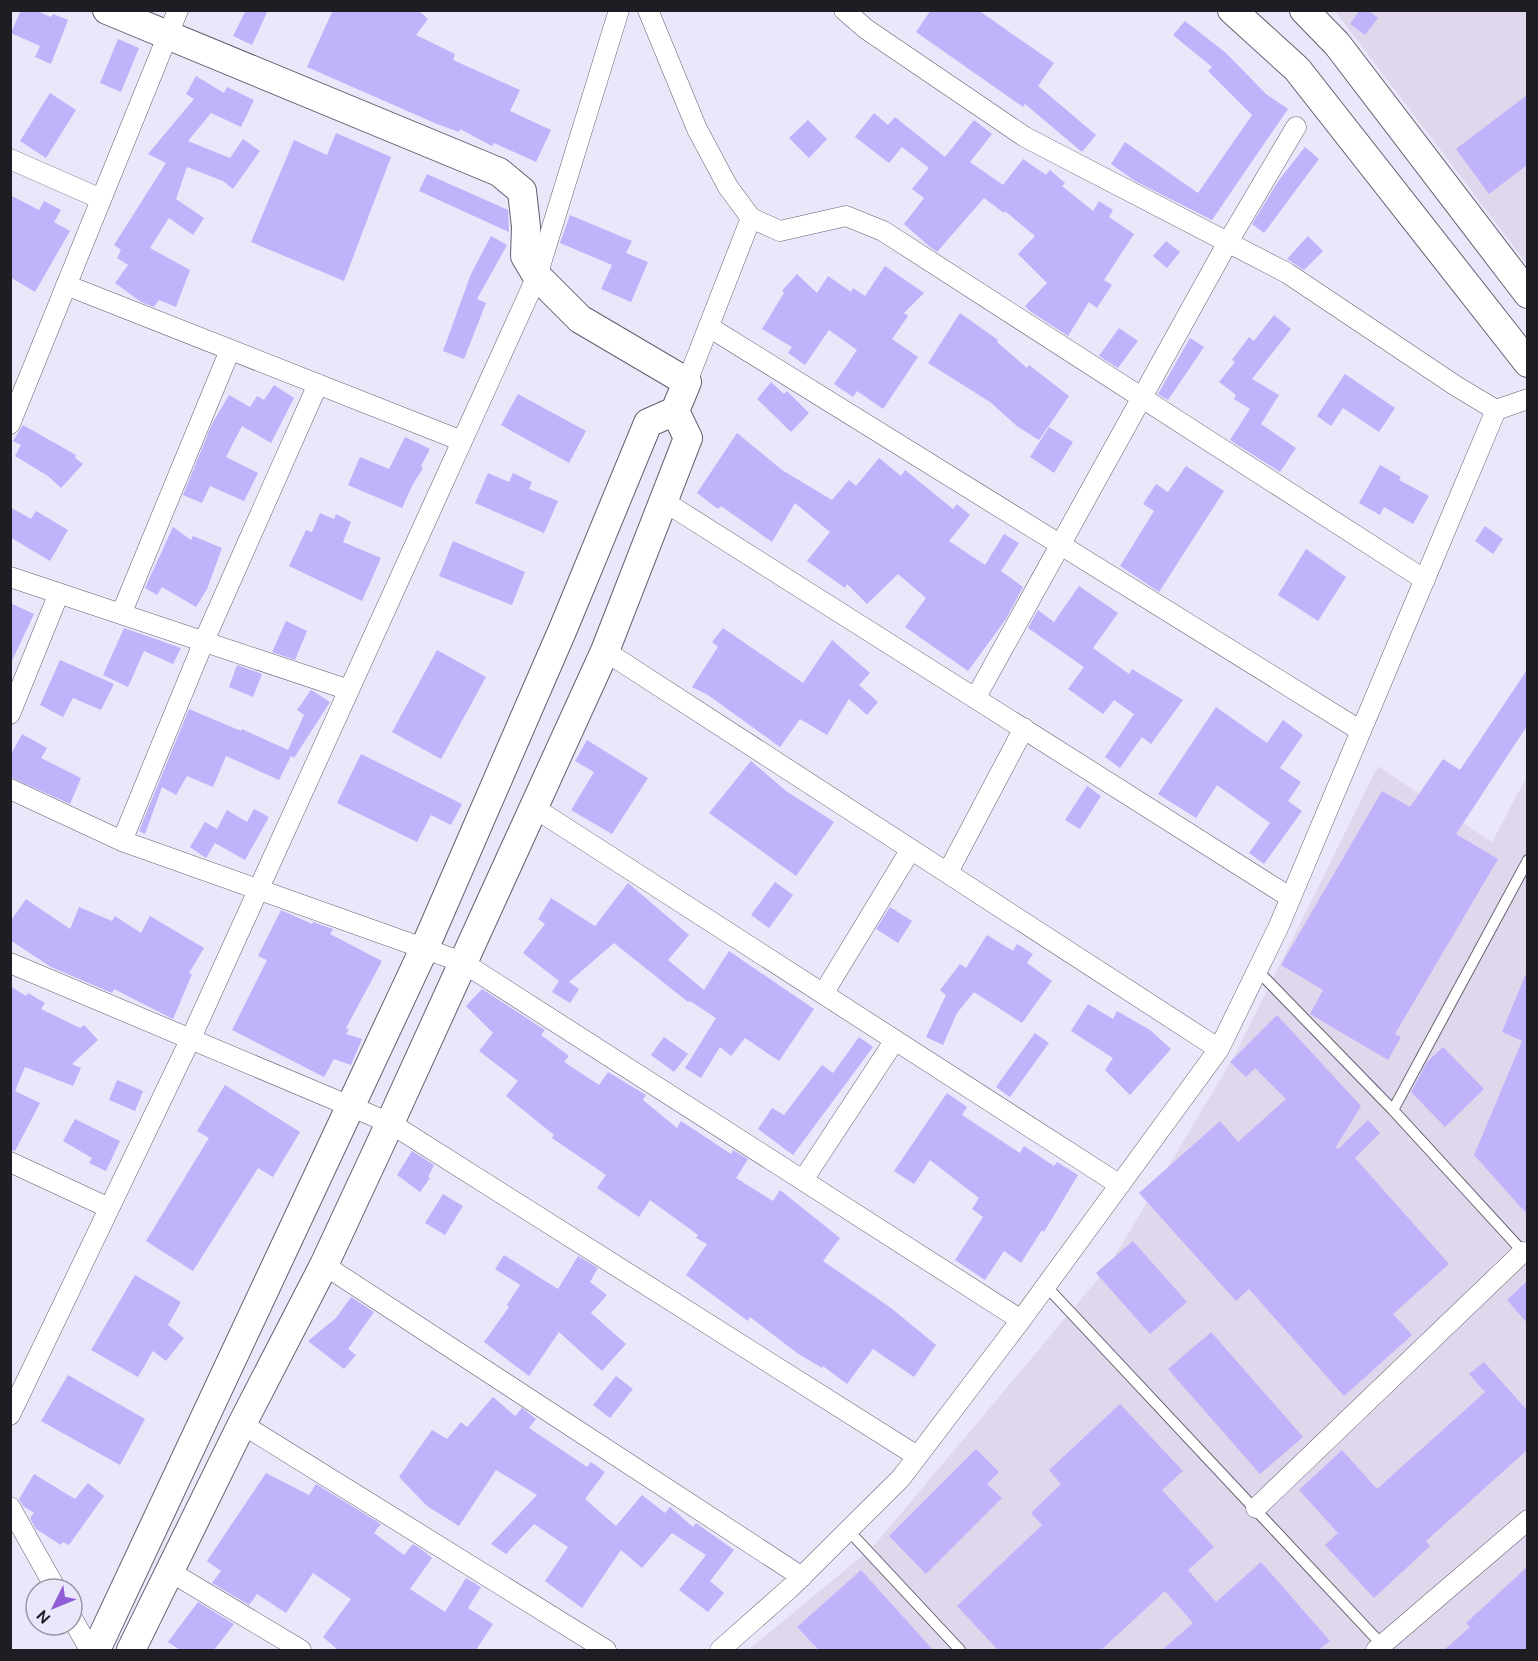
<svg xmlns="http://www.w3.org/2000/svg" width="1538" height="1661" font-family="Ubuntu,sans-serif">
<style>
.industrial{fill:#e1d7ec}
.building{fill:#c0b2fb}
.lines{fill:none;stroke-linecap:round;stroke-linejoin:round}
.lane-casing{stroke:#625f6f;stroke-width:12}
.street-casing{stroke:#625f6f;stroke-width:21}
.secondary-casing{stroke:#625f6f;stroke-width:30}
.lane{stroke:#fff;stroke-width:10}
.street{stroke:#fff;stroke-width:20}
.secondary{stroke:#fff;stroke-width:28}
</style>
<rect width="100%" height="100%" fill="#eae7fa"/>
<!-- industrial -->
<path class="industrial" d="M1335,11H1527V264Z
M1378,766L1492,842L1527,776V1650H748L872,1548L1109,1266L1236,1053Z"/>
<!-- building -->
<path class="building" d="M21,10H35L51,17L53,14L68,20L51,64L35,57L40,46L11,33Z
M246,10H268L252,45L233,36Z
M333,10H418L428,19L416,35L455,54L453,60L520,90L510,111L551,130L536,162L494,143L492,146L460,129L459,132L437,124L307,67Z
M931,10H978L1054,63L1038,86L1096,135L1082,152L1025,104L1023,107L916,32Z
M1360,10H1368L1378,18L1365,35L1350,24Z
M1185,21L1226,53L1266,94L1288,109L1212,220L1135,181L1111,164L1125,142L1198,193L1252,115L1208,71L1212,67L1173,35Z
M118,39L139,48L121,92L100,83Z
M196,76L224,93L227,87L254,100L241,127L211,113L188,141L230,158L243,139L260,151L233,189L223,181L187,167L176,199L204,218L193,235L169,218L150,248L190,270L176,307L159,300L154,307L141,302L115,283L128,265L117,258L121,250L114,245L166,163L148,154L194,99L186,94Z
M50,93L76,110L46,158L20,141Z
M1527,95V165L1489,194L1456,149Z
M874,113L888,125L895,117L945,157L974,120L992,134L970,162L1003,185L1023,159L1046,175L1050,170L1065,183L1062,186L1093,211L1099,201L1113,210L1109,217L1134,234L1104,280L1112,285L1097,308L1089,302L1068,336L1030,311L1025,306L1047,283L1018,254L1035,236L1005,211L1004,213L984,198L937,252L929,246L904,224L924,198L912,189L929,168L902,147L889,163L855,137Z
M808,120L827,139L809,158L789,138Z
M336,133L391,157L344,281L251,242L294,140L327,155Z
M1305,147L1319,159L1264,233L1252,224L1279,180Z
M427,174L508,210L509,232L419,191Z
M10,195L39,210L44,201L61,210L54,222L70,231L35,292L10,277Z
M570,215L632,241L626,253L648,262L631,302L601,289L612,265L560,243Z
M491,236L507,245L477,299L486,303L464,359L443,351L471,274Z
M1308,236L1323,251L1304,270L1287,259Z
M1166,241L1180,252L1167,268L1153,256Z
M885,266L924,293L904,313L908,316L892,339L918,357L883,409L857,391L853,397L834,384L857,350L829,330L805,365L788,353L792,347L762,329L784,293L782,291L797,274L817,293L828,276L851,292L853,288L865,296Z
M960,313L998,340L997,342L1027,368L1029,365L1069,396L1039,440L1018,427L990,402L928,363Z
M1274,315L1291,329L1252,379L1279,395L1261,424L1296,448L1280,472L1230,440L1250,409L1234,399L1236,395L1219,382L1235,362L1232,360L1249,337L1254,341Z
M1119,328L1138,341L1118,368L1099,356Z
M1190,338L1204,347L1168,400L1158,394Z
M1345,374L1395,408L1379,432L1343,408L1331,426L1317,416Z
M771,382L784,394L787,391L809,413L791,432L757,399Z
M274,385L294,398L271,443L242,426L226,457L258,473L244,501L210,486L202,503L183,495L212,424L229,395L250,407L257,396L264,400Z
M518,394L586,431L569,463L501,425Z
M23,425L76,455L75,458L83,464L61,488L48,476L15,456L21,445L13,441Z
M1049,427L1073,442L1054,473L1030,457Z
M737,433L782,470L832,500L849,480L856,486L879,458L901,476L905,470L953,509L957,504L970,515L949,541L985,565L1004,534L1019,543L1001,571L1023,587L1006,619L968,671L905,627L926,598L898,574L867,604L847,584L845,588L807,561L830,532L795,503L772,542L721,506L718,509L697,493Z
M405,437L430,449L421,466L423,468L412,486L402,508L348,485L360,457L389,469Z
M1380,465L1401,477L1399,480L1429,496L1413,524L1384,507L1380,515L1359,503Z
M1186,466L1224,491L1159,592L1120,566L1154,511L1143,504L1156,484L1168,492Z
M488,473L509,482L513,473L532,482L529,489L558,501L544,533L475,503Z
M10,507L31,519L36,511L68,530L50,561L10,537Z
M320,513L334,519L336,514L351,522L343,542L381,558L362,601L289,566L306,530L312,532Z
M1485,526L1503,539L1493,554L1475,541Z
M173,527L191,540L193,536L222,548L207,589L196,607L162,587L157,595L145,588Z
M453,541L525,572L512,605L439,576Z
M1306,549L1346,577L1318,621L1278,595Z
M1079,586L1118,613L1093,648L1129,674L1132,669L1183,700L1151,744L1142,737L1120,768L1105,757L1134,714L1114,700L1103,714L1068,689L1084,667L1028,628L1038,610L1054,622Z
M10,603L34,614L10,665Z
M286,621L307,631L295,660L272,652Z
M124,628L181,648L173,664L144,651L128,687L103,675Z
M723,628L803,683L832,640L870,673L859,685L878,702L867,715L849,699L827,735L800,719L780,747L708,695L692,687L718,647L712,642Z
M437,650L486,677L441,759L392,732Z
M60,660L114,684L101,710L73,698L63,717L40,705Z
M237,665L262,674L253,697L229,687Z
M1527,670V726L1456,834L1498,859L1395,1034L1401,1037L1388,1060L1310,1014L1323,990L1281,965L1382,791L1410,807L1443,759L1460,770Z
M311,690L330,702L294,758L291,756L279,780L226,756L213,787L187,776L176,795L162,787L145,834L139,831L189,709L241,731L242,729L288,750L304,715L297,710Z
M1216,707L1267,743L1283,720L1303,735L1280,768L1301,782L1288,801L1302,811L1264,864L1249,853L1270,823L1217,785L1196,818L1158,794Z
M22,734L47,748L41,758L81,778L70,804L10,777V756Z
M587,740L648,778L612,834L571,810L594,772L575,761Z
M361,754L462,804L451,825L431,815L417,842L337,803Z
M751,761L786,791L834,822L796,876L709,813Z
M1087,786L1101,796L1080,829L1065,820Z
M254,809L269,817L245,860L215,843L206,858L190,847L205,822L217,829L227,810L247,822Z
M775,882L793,895L769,928L751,915Z
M628,883L689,935L668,960L704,990L729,951L814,1009L779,1061L745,1038L731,1056L720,1047L701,1078L685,1068L716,1018L690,1001L688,1002L614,943L569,982L579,989L570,1003L552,992L559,981L523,953L545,924L538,919L551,898L595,926Z
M26,899L70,929L79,907L112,921L115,916L141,933L150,916L204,948L189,973L192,974L173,1019L114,989L112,993L51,967L10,940V922Z
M890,907L912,921L898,943L876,929Z
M281,910L312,924L313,922L333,929L330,934L382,961L346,1028L349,1029L346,1034L362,1039L351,1065L334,1059L324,1077L232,1030L267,960L258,956Z
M987,935L1013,951L1017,944L1033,954L1027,963L1052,981L1022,1023L974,992L957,1013L943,1045L926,1037L946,995L940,990L960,964L966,968Z
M1527,971V1214L1474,1155L1522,1041L1502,1032Z
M10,986L26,996L28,993L45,1003L41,1009L80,1028L84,1025L98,1040L72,1064L81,1068L73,1086L25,1067L15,1091L40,1103L15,1151L10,1150Z
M482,989L545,1030L541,1035L569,1056L564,1062L599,1085L608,1072L646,1095L643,1100L677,1128L681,1121L731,1154L733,1150L748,1159L736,1178L773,1201L780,1190L840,1238L823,1261L891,1308L936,1345L914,1377L873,1349L847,1384L823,1366L822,1368L797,1353L750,1317L748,1321L686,1275L707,1244L696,1238L698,1235L650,1200L639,1217L597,1188L606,1175L552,1138L554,1135L506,1096L518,1081L479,1051L493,1033L466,1006Z
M1088,1004L1113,1019L1117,1011L1150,1030L1171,1049L1130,1095L1105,1070L1113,1058L1071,1031Z
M1277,1015L1361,1106L1336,1147L1338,1149L1368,1120L1380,1133L1355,1158L1449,1264L1393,1314L1412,1335L1344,1396L1249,1289L1236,1301L1139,1193L1220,1121L1238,1142L1286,1099L1255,1068L1246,1077L1230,1062Z
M1035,1033L1049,1043L1010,1097L996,1087Z
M664,1037L688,1054L674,1072L651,1055Z
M859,1037L873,1047L793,1155L758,1129L772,1108L784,1115L822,1065L833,1073Z
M1443,1047L1484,1089L1445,1127L1411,1092L1427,1062Z
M117,1080L143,1091L135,1111L109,1100Z
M225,1085L300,1132L273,1177L258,1168L193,1271L146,1241L209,1138L197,1131Z
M947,1093L967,1107L962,1115L1020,1153L1024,1146L1054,1166L1057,1162L1078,1175L1044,1232L1042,1230L1021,1263L1004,1251L985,1280L955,1260L983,1217L972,1209L979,1198L930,1160L914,1184L894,1171Z
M75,1119L120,1141L106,1171L89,1163L92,1158L63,1141Z
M412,1151L434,1165L428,1177L430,1178L420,1192L397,1175Z
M443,1194L463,1206L445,1235L425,1223Z
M1133,1241L1187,1302L1150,1334L1096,1273Z
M504,1255L558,1289L578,1256L598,1268L590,1282L607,1295L591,1313L626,1344L602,1371L559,1332L529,1376L484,1342L509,1307L507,1305L520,1285L495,1269Z
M135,1275L181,1302L168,1325L184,1338L166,1361L153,1351L138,1377L91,1350Z
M1527,1281V1323L1507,1300Z
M351,1297L374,1312L348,1349L356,1355L344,1369L308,1341L336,1318Z
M1211,1332L1303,1437L1260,1474L1168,1369Z
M1484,1362L1527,1410V1450L1426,1541L1430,1546L1374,1598L1325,1545L1338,1533L1299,1490L1342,1450L1377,1489L1485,1392L1469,1374Z
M68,1375L145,1419L120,1465L41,1421Z
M616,1376L633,1389L610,1418L593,1405Z
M493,1397L515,1416L522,1408L525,1410L536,1419L529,1428L587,1467L591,1462L605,1472L585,1499L616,1526L642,1495L665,1513L670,1507L693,1527L696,1523L734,1550L710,1581L724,1593L708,1612L679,1590L706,1555L672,1533L642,1568L621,1550L582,1608L545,1581L568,1547L534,1524L506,1554L491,1544L537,1495L496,1470L459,1526L427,1506L399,1477L432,1430L447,1439L461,1422L467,1427Z
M1120,1404L1183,1471L1162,1490L1214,1547L1188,1570L1216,1602L1261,1562L1330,1641L1319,1650H1162L1193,1623L1165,1591L1101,1650H998L957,1606L1042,1525L1031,1513L1061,1484L1049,1470Z
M976,1449L999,1472L987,1484L1002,1498L926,1574L889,1536Z
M266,1473L309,1495L316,1484L381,1524L374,1533L404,1555L413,1544L425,1552L432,1558L410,1589L445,1612L466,1578L481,1587L468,1608L493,1624L476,1650H338L323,1637L351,1599L313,1573L286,1613L257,1594L249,1605L212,1583L221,1571L207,1561Z
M34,1474L75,1499L88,1483L104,1496L69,1545L63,1542L61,1545L36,1529L30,1518L34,1513L23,1506L19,1499Z
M1527,1567V1650H1444L1470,1627L1466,1623Z
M861,1570L933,1650H819L797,1627Z
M198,1602L234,1624L214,1650H180L168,1642Z"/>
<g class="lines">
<defs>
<path id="lane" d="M1258,971L1393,1110L1525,1254
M1393,1110L1528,860
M1046,1286L1385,1648
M848,1530L960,1650"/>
<path id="street" d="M648,10L697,129L728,187L751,218L780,231L846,216L883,231L1425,580
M844,10L866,29L1025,137L1287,273L1456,386L1496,410
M10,159L101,199
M66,285L462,441
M709,327L1361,731
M687,382L751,218
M10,424L178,10
M665,502L1291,898
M10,577L349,690
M122,612L230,350
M605,651L1219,1049
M976,697L1228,242L1296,127
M10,714L59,593
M10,789L122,841L462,962L1021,1320
M533,807L1120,1185
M122,841L204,641L318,384
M948,872L1024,728
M10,963L390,1123L917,1456
M823,994L911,849
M10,1162L109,1208
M803,1180L895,1040
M324,1265L802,1577
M10,1415L191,1038L537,276L619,10
M242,1424L606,1650
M10,1507L56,1589
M1256,1508L1523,1252
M169,1571L301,1650
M72,1618L90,1650
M720,1650L789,1589L901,1478L1021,1320L1219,1049L1278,928L1496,410L1528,399
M1376,1650L1528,1520"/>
<path id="secondary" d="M1232,10L1297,69L1528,363
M1304,10L1337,44L1528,294
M96,1650L425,947L563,629L648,423L675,411L687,382L580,319L537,276L525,256L526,227L522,191L499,172L107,10
M131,1650L242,1424L324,1265L390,1123L605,651L688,438L675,411"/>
</defs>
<!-- lane casing -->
<use href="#lane" class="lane-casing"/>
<!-- street casing -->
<use href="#street" class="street-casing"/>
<!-- secondary casing -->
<use href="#secondary" class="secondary-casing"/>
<!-- lane -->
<use href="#lane" class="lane"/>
<!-- street -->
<use href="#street" class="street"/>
<!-- secondary -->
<use href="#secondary" class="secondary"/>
</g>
<!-- border -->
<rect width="1538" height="1661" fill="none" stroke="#1e1d24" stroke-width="24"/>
<!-- north arrow -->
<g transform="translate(54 1607) rotate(227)"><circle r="28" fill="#eae7fa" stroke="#9896a4" stroke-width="1.5"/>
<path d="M0-4.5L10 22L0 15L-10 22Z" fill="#905dd6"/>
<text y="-9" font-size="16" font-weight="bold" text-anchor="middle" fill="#1e1d24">N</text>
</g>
</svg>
